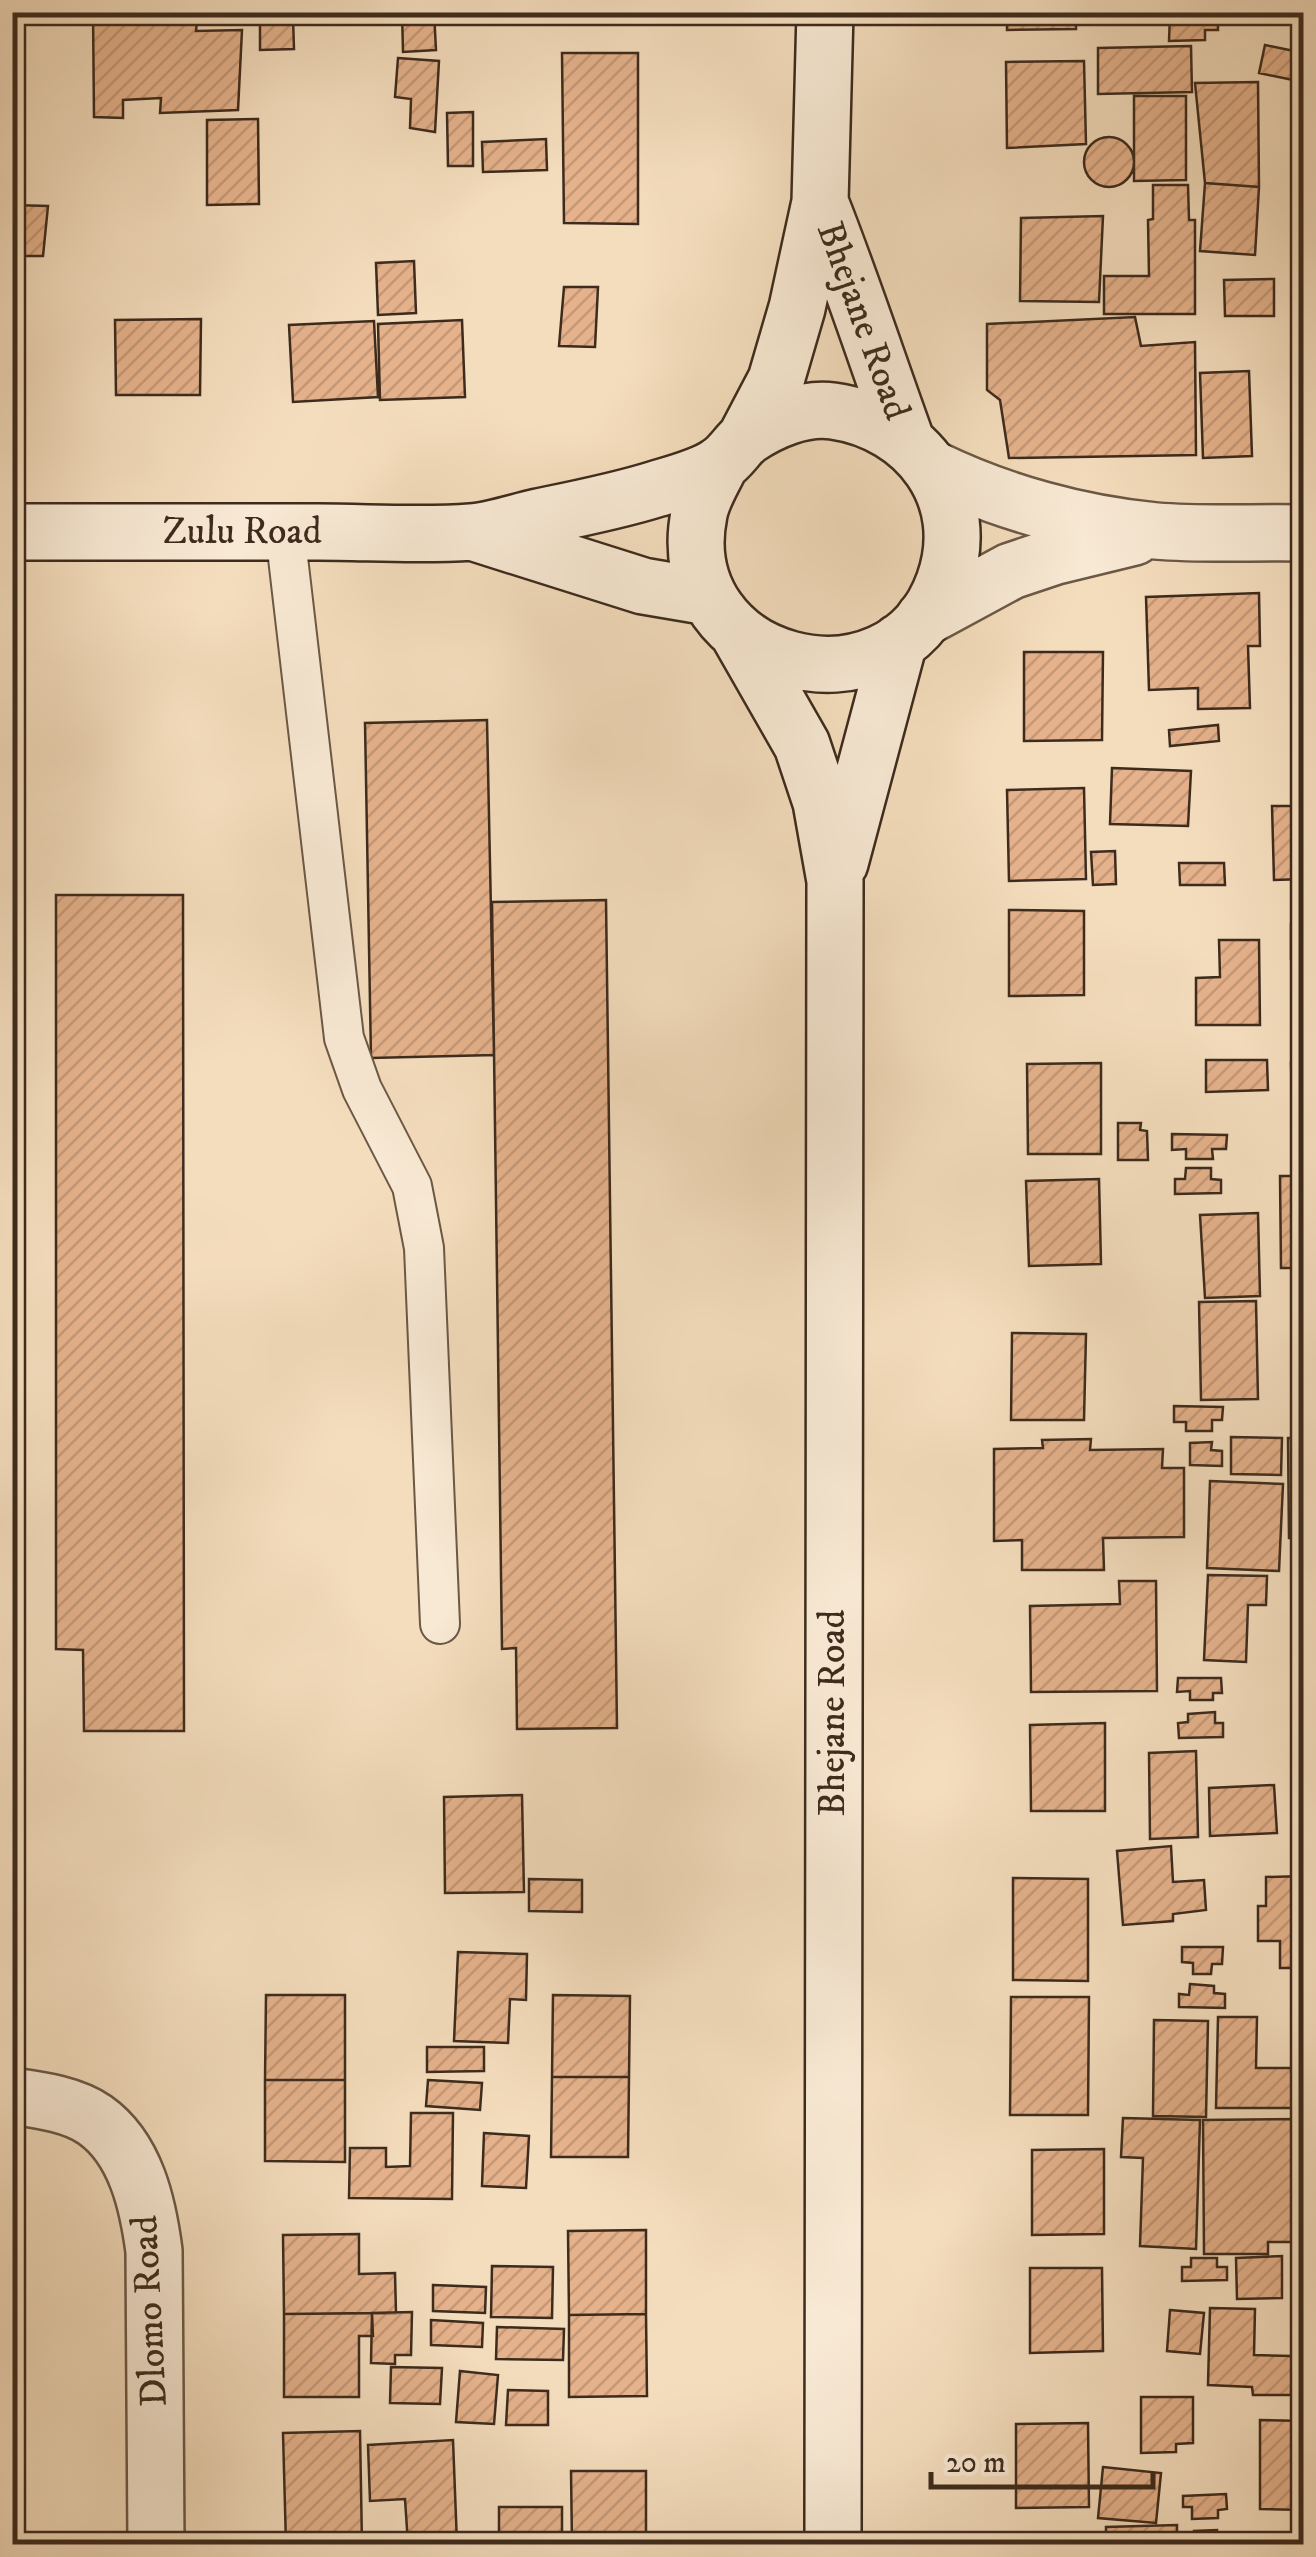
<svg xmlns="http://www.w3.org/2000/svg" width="1316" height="2557" font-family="'IM FELL DW Pica',serif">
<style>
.building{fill:url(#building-hatch);stroke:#3d2b1d;stroke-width:2.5}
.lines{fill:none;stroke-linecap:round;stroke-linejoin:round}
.lane-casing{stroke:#6b5845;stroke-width:42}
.street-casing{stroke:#6b5845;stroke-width:60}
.secondary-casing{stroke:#3d2b1d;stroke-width:60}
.lane{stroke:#f8e9d4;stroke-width:38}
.street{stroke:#f8e9d4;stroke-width:55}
.secondary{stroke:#f8e9d4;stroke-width:55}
.labels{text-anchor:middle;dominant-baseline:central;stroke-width:8;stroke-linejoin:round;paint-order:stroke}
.street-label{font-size:38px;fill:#3d2b1d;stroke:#f8e9d4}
</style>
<defs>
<pattern id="building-hatch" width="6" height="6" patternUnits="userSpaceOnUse" patternTransform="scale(2.5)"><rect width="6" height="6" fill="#e5b28b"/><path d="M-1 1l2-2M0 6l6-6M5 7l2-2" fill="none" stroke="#c59978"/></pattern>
</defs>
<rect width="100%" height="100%" fill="#f4ddbd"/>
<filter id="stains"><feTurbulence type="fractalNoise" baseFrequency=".002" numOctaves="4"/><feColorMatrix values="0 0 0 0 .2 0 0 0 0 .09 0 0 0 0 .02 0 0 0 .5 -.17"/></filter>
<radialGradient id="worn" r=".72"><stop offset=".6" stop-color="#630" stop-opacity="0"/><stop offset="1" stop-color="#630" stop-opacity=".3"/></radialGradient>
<!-- building -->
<path class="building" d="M93,12H198L196,31L242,30L238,110L160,113L161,98L123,100V118L94,117Z
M402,12H434L436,50L403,52Z
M445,12H502V19H445Z
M1007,12H1076V29L1007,30Z
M1218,12V30H1205V40L1169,41L1170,14Z
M293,18L294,49L260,50V19Z
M1265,45L1299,52L1293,80L1259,73Z
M1191,46L1192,92L1098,94V48Z
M562,53H638V224L564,223Z
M398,58L439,61L435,132L410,128L411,99L395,97Z
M1084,61L1086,144L1007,148L1006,62Z
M1258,82L1259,187L1205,183L1195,83Z
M1134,96H1186V180L1134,181Z
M473,112V166H448L447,113Z
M258,119L259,204L207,205V120Z
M1084 162a25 25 0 1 1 50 0a25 25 0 1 1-50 0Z
M546,139L547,170L483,172L482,142Z
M1205,183L1259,187L1255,255L1200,251Z
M1153,185H1188L1189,220H1195V314H1104V276H1149L1148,220L1153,219Z
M12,205L48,206L43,256H12Z
M1103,216L1099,302L1020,301L1021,218Z
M1293,217H1304V298L1295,299Z
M414,261L416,313L378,315L376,263Z
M1274,279V316H1225L1224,280Z
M564,287H598L595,347L559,346Z
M1135,317L1141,346L1195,342L1196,455L1009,458L1000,400L987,390V324Z
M201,319L200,395H116L115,320Z
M462,320L465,397L380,400L378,324Z
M374,321L378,397L293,402L289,325Z
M1294,330H1304V416H1298Z
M1249,371L1252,456L1203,458L1200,373Z
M1259,593L1260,646H1248L1250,708L1198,709V688L1149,690L1146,597Z
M1292,651H1304V740H1292Z
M1024,652H1103L1102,740L1024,741Z
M487,720L494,1055L371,1058L365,723Z
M1218,725L1219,741L1170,746L1169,730Z
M1112,768L1191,771L1188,826L1110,824Z
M1084,788L1086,879L1009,881L1007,790Z
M1272,806H1304V879L1274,880Z
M1115,851L1116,884L1093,885L1091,852Z
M1179,863H1224L1225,885H1180Z
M56,895H183L184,1731H84L83,1650L56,1649Z
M606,900L617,1728L517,1729L516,1648L502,1649L492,902Z
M1009,910L1084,911V995L1009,996Z
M1291,924H1304V958L1291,959Z
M1219,940H1259L1260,1025H1196V978L1220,977Z
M1206,1060H1267L1268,1090L1206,1092Z
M1304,1062V1149L1293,1150L1291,1063Z
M1101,1063V1154H1028L1027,1064Z
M1118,1123H1141L1140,1130L1147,1131L1148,1160H1118Z
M1172,1134L1227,1135L1226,1149H1212L1213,1159H1186V1149L1172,1150Z
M1186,1168H1211V1179L1221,1180V1193L1175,1194V1179H1185Z
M1280,1176H1304V1268H1281Z
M1099,1179L1101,1264L1029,1266L1026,1181Z
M1258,1213L1260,1296L1205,1298L1200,1215Z
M1256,1301L1258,1399L1201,1400L1199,1302Z
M1012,1333L1086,1334L1084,1420H1011Z
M1174,1406L1223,1407L1222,1420H1212V1431H1186V1422H1174Z
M1231,1437L1282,1438L1281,1475L1231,1474Z
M1288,1438H1304V1538H1289Z
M1091,1439L1090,1450L1163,1449L1162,1468H1184V1537L1103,1538L1104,1570H1022V1540L994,1541V1449L1043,1448L1042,1440Z
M1212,1442L1211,1450L1222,1451V1466L1190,1465V1443Z
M1210,1481L1283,1484L1279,1571L1207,1568Z
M1208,1575L1267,1576L1266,1605H1248L1246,1662L1204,1660Z
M1119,1581H1156L1157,1691L1031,1692L1030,1606L1120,1604Z
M1299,1606H1304V1704H1298Z
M1178,1678H1221L1222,1693H1213V1700H1190V1691L1177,1692Z
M1215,1712V1723H1223V1737L1179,1738L1178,1723L1188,1722V1714Z
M1105,1723V1811H1031L1030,1725Z
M1304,1723V1810H1297L1296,1724Z
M1196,1751L1198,1837L1150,1839L1149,1753Z
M1274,1785L1277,1833L1210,1836L1209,1788Z
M522,1795L524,1892L445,1893L444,1797Z
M1171,1846L1173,1882L1204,1880L1206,1910L1173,1914V1921L1123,1925L1117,1851Z
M1304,1876V1968H1280V1941H1258V1906H1266V1877Z
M1013,1878L1088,1879V1981L1013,1980Z
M529,1879L582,1880V1912L529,1911Z
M1182,1947H1223L1222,1964H1212L1211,1974H1193V1963L1182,1962Z
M458,1952L527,1954L526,2000L510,1999L508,2043L454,2041Z
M1190,1984L1214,1986V1993L1225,1994V2008L1179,2007V1994L1189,1995Z
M266,1995H345V2080H265Z
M553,1995L630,1996L629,2077H552Z
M1011,1997H1089L1088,2115H1010Z
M1218,2017H1257L1256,2068H1294V2108H1216Z
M1154,2020L1208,2021L1206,2117L1153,2116Z
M427,2047H484V2071L427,2072Z
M552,2077H629L628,2157H551Z
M265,2080H345V2162L265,2161Z
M428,2080L482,2083L480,2110L426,2106Z
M411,2113H453L452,2199L349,2198L350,2148H386V2167L410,2166Z
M1123,2118L1200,2120L1196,2249L1140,2246L1143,2158L1121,2157Z
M1304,2119V2242H1268V2254H1204L1203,2120Z
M484,2133L529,2136L526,2188L482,2186Z
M1104,2149V2234L1032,2235V2150Z
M646,2230V2314L569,2315L568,2231Z
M359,2234V2274L395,2273L396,2313L284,2314L283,2235Z
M1282,2256V2298L1237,2299L1236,2258Z
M1191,2258H1217V2267H1227V2280L1182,2281V2267H1191Z
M492,2266L553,2267L552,2318L491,2317Z
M1300,2267H1304V2353H1299Z
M1030,2268H1102L1103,2351L1030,2353Z
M433,2285L486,2287L485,2313L433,2311Z
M1210,2308L1255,2309L1254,2355L1292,2356L1291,2395H1253L1252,2387L1208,2385Z
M1170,2310L1204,2313L1200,2354L1167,2351Z
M412,2312L411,2355H395V2364L371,2363L372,2313Z
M372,2313L373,2336H359V2397H284V2314Z
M646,2314L647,2396L569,2397V2315Z
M431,2320L483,2323L482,2347L431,2345Z
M497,2327L564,2329L563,2360L496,2359Z
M12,2354H19V2437H12Z
M391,2367L442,2368L440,2404L390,2403Z
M460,2371L498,2375L494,2424L456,2422Z
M508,2390L548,2391V2425H506Z
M1141,2397H1193V2443L1176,2444V2452L1141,2453Z
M1260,2420L1304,2421V2510L1260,2509Z
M1088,2423L1089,2507L1016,2508V2424Z
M360,2431L362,2544H286L283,2433Z
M12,2437H19V2517H12Z
M453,2440L457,2544H408L405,2499L370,2501L368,2445Z
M1103,2467L1161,2473L1156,2523L1098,2518Z
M571,2471H646V2544H572Z
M1226,2494L1227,2509L1218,2510V2518L1192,2519V2507H1183V2496Z
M499,2507H562V2544H499Z
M1177,2525V2544H1106V2527Z
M1217,2530V2540L1227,2539V2544H1184V2539L1194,2538V2531Z
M1014,2541H1093V2544H1014Z"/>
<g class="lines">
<defs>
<path id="lane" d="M285,532L344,1038L362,1089L412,1186L424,1248L440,1624"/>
<path id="street" d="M933,469C1001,502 1080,524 1156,531C1204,535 1255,532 1304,533
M924,618L1011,571L1056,556L1134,537
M12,2096C39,2100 72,2104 95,2120C136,2149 148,2205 154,2251L156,2544"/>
<path id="secondary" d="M820,202C851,280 877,360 906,440
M745,439L776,380L797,308L820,202L825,12
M12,532C114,532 216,532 318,532C368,532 420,536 471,532C493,530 516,522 538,517C577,509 618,501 656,489C676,483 704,476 720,464C731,457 737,445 747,437C771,421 803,407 833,411C917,423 974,498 944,582C893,725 668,668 699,514C702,497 713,480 720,465
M475,533L643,586L708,597
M738,633L802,745L821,802L835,881L833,2544
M840,863L899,642"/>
</defs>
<!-- lane casing -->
<use href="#lane" class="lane-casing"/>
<!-- street casing -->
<use href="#street" class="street-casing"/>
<!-- secondary casing -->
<use href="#secondary" class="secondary-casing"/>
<!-- lane -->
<use href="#lane" class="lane"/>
<!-- street -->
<use href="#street" class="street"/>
<!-- secondary -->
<use href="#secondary" class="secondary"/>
</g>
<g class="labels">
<!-- street labels -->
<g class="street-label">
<text transform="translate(863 321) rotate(70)">Bhejane Road</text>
<text x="242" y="532">Zulu Road</text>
<text transform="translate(833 1713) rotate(-90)">Bhejane Road</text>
<text transform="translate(150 2311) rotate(-93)">Dlomo Road</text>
</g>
</g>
<!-- margin -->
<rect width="1316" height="2557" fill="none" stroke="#f4ddbd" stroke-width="50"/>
<rect x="15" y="15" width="1286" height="2527" fill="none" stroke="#3d2b1d" stroke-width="5"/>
<rect x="25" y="25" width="1266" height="2507" fill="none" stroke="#3d2b1d" stroke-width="2.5"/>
<!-- scale -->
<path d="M931 2472v15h222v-15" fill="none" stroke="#3d2b1d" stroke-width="5"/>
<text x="946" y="2472" font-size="30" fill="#3d2b1d" stroke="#f8e9d4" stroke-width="8" paint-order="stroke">20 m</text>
<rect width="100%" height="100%" filter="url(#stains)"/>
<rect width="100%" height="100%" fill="url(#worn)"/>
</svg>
